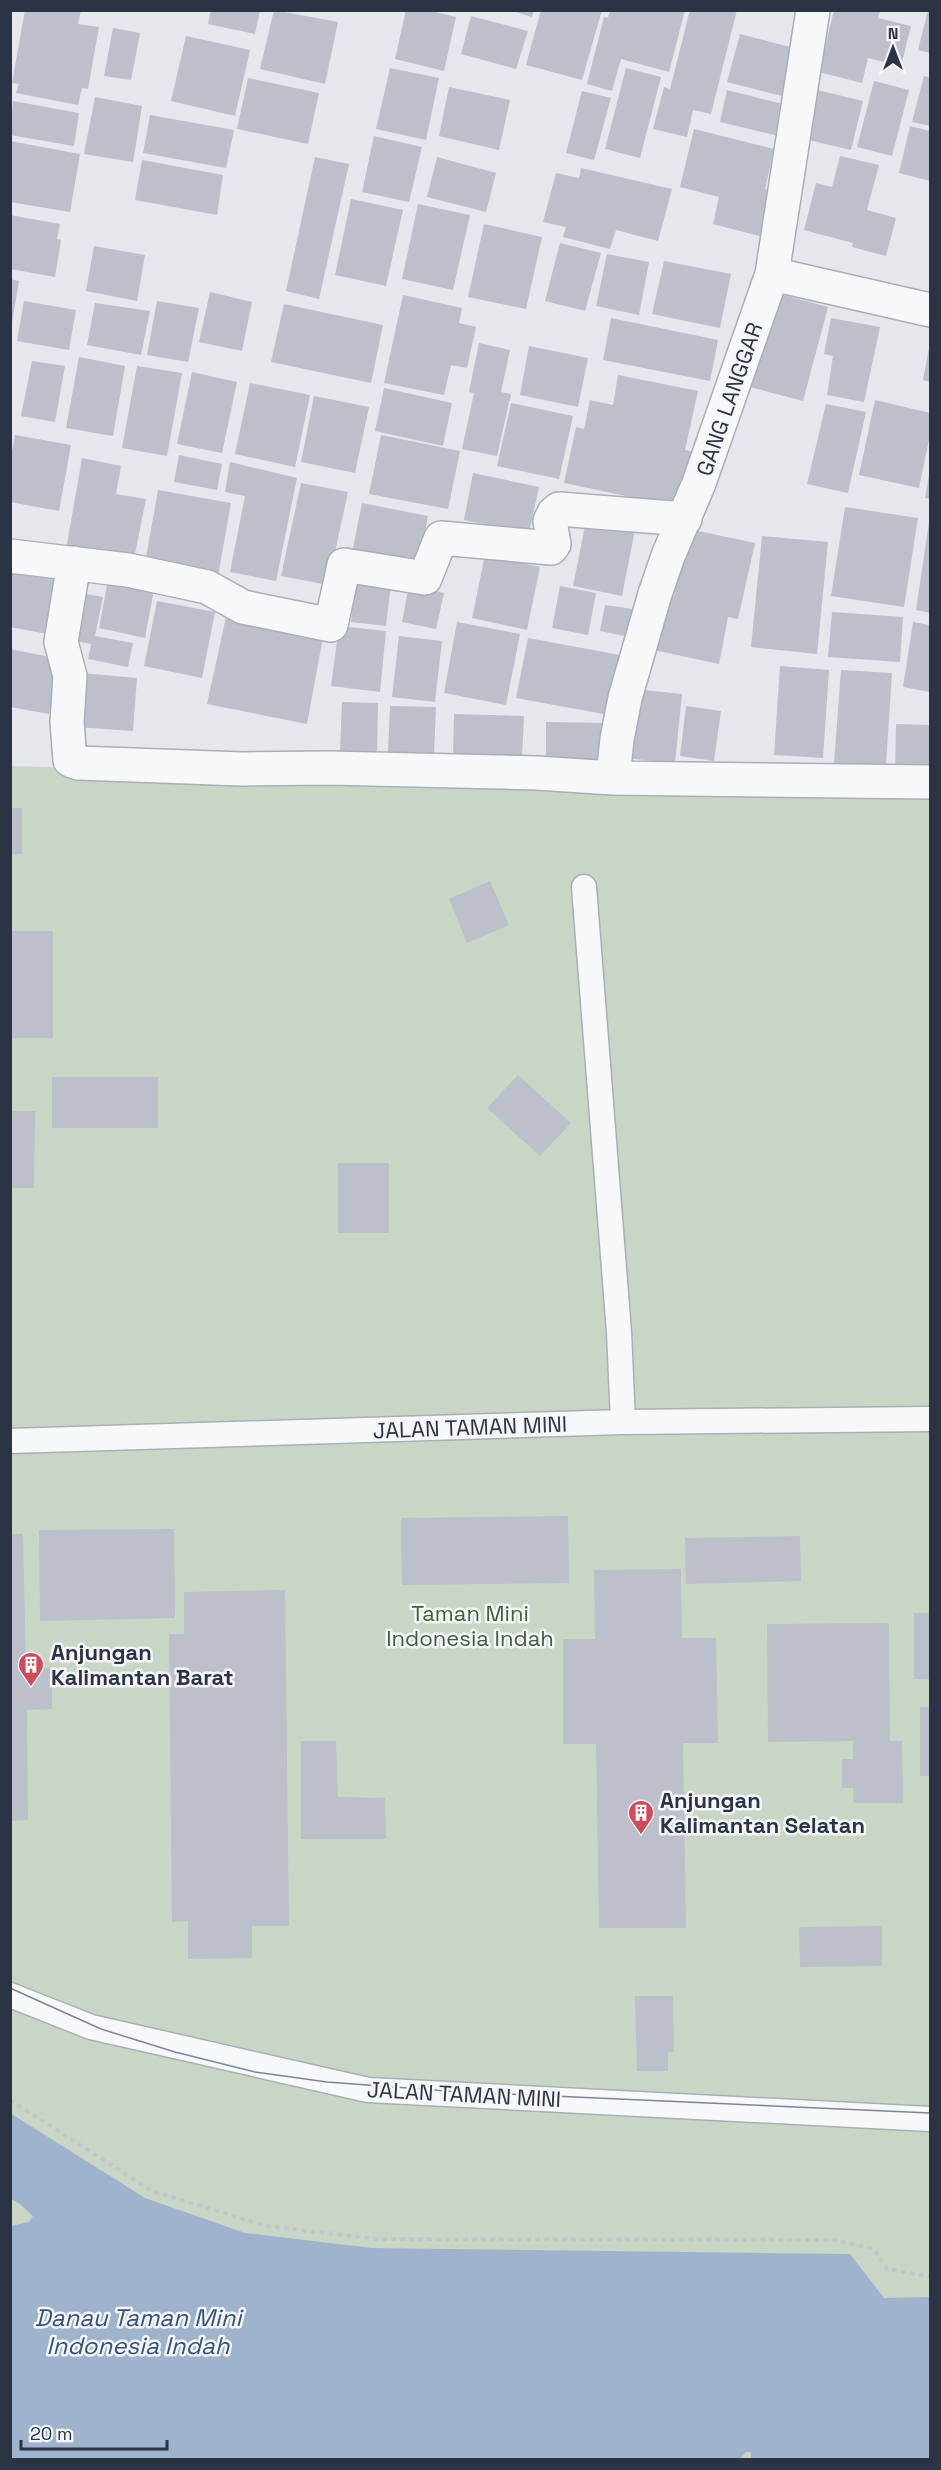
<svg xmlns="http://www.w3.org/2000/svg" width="941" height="2470" font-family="'Space Grotesk',sans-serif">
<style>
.green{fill:#c9d6c5}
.water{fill:#9fb4cc}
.building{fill:#bbc0ca}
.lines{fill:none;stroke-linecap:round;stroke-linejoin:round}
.lane-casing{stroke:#a9aeb7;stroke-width:27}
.street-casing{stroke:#a9aeb7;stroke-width:36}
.path{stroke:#c2c5cb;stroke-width:4;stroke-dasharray:4.5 4.5;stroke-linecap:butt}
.lane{stroke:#f7f8fa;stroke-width:24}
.street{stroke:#f7f8fa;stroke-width:33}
.tram{stroke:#7d8696;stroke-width:1.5}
.labels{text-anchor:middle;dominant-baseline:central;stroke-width:5;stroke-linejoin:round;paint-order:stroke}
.street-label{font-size:22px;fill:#2b3445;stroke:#f4f6f9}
.park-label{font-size:22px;fill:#3f6138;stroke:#f4f6f9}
.poi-label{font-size:22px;font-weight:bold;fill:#2b3445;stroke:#f4f6f9;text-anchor:start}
.water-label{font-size:24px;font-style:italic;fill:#34527a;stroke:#f4f6f9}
</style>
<rect width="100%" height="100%" fill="#e4e7ec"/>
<!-- green -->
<path class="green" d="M10,766L930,792V2459H11Z"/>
<!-- water -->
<path class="water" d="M10,2113L145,2198L245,2233L372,2248L850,2254L884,2298L930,2297V2459L752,2460L750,2452H746L739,2460L11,2459V2226L29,2222L33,2216L20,2204L11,2199Z"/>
<!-- building -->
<path class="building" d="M25,10H81L78,24L99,27L88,89L82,88L78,105L16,93L19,84L12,83Z
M211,10H260L255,34L208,24Z
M274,10L338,22L325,84L260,69Z
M406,10H427L456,17L444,71L395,59Z
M509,10H534L532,17Z
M541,10H602L582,80L526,65Z
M610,10H685L669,72L621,59L612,91L587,84L604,17L608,18Z
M690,10H737L711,114L693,110L687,137L653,129L664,87L670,89Z
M834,10H880L878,18L911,26L901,66L868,58L862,83L819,72Z
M928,10H930V53L918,50Z
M471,16L528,31L516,69L461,54Z
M113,28L140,33L131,80L104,76Z
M740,34L798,49L786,97L727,82Z
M186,36L250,50L235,116L171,101Z
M390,68L439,78L426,140L376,129Z
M626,68L661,77L640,158L605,149Z
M924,76L930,77V126L912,122Z
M248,78L319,93L308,144L237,129Z
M874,81L909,90L892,156L857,147Z
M449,87L510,100L499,150L439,136Z
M813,89L863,101L851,150L800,138Z
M727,90L783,104L775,135L720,122Z
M582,91L611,98L594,160L566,153Z
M95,97L142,106L133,162L84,154Z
M13,101L79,113L74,146L10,135Z
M150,115L234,130L226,168L143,153Z
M910,126L930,131V181L899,173Z
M694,129L774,149L765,189L778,193L767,238L713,224L719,197L680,187Z
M374,136L422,147L409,202L362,192Z
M10,141L80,154L70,212L10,202Z
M840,156L879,165L867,210L896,218L886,256L852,247L853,243L804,230L816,183L832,187Z
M315,157L349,164L319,299L286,291Z
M437,157L496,173L486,212L427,197Z
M142,160L223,175L217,215L135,200Z
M581,168L672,189L658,241L616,230L610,249L563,237L566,227L543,222L556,173L579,178Z
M351,199L403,210L386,286L335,275Z
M418,204L470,215L453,290L402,279Z
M10,215L60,224L57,239L61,240L55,277L10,269Z
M484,224L542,237L526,309L468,297Z
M560,243L601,253L585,311L545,301Z
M94,246L145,255L137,301L86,291Z
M607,254L649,262L639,315L596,306Z
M664,261L731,274L720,328L652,314Z
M10,279L19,281L12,323H10Z
M210,292L252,302L242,351L199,342Z
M776,293L828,307L803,401L750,387Z
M403,295L462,308L459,323L476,327L467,368L451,365L444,395L384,383Z
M24,301L76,310L69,350L17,341Z
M157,301L199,308L188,362L147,355Z
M95,303L150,311L141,355L87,345Z
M284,304L383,325L371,383L271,362Z
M611,318L718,340L710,381L603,360Z
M831,318L880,327L864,402L827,395L833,356L824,354Z
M479,343L510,350L501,392L511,394L497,456L462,449L474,393L469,392Z
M529,346L588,358L578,407L520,395Z
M929,348H930V382L923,380Z
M79,357L125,366L113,436L66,428Z
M32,361L65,366L55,422L21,416Z
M137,366L182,373L167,456L122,448Z
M192,372L237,382L222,453L177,444Z
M618,375L698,391L685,450L699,453L688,509L564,483L576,427L584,429L590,400L613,405Z
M250,383L310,395L295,467L235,454Z
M384,388L452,403L443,446L375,431Z
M314,396L369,407L355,473L301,462Z
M875,400L930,413V435L919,488L859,475Z
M511,403L573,416L559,479L497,466Z
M826,404L866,412L848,493L807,484Z
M15,435L71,445L59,511L10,502V462Z
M381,435L460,451L448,509L369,494Z
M179,455L222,464L217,490L174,482Z
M82,458L121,466L116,494L146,499L134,559L66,550Z
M230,462L297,478L276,581L230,572L245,496L225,492Z
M473,473L539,487L529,533L464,520Z
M929,475H930V499L925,498Z
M301,483L348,492L328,585L281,576Z
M158,490L231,503L217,582L144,569Z
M362,503L428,516L418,566L352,553Z
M845,507L918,518L904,607L831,596Z
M586,521L635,530L622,596L573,586Z
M929,522H930V613L916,610Z
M689,529L755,543L738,619L728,617L719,664L654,650L666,593L674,596Z
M762,536L828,542L817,654L751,647Z
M485,555L540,567L527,630L472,618Z
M10,566L65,576L53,635L10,627Z
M109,575L155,584L145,638L99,628Z
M356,580L391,584L386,626L351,622Z
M409,585L444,593L436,629L402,622Z
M560,586L596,593L588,635L552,628Z
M81,593L103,597L95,636L133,643L128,667L88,659L91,644L71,640Z
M157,601L215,612L202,678L144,666Z
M605,605L640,610L635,638L600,631Z
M832,612L903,617L900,662L828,657Z
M226,617L323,637L307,724L207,704Z
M457,622L520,634L506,705L444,693Z
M913,622L930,625V692L903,687Z
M339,626L386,631L380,692L331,686Z
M399,636L442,641L435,702L392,697Z
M528,638L620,655L609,715L516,698Z
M10,649L60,659L49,714L10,707Z
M780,666L829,670L823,758L774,755Z
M841,670L892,673L885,780L833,777Z
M82,673L137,678L133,731L77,727Z
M634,689L682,694L675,763L624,758Z
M342,702L378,703L377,753L340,752Z
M390,706L436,707L434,754L388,752Z
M686,706L721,711L714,761L680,756Z
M454,714L524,716L522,758L453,756Z
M546,722L604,723L602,761L546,760Z
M896,724L930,725V779L895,778Z
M10,808H22V854H10Z
M490,881L509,925L467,943L449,899Z
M10,931H53V1038H10Z
M518,1075L571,1123L540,1156L487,1108Z
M52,1077H158V1128H52Z
M10,1111H35L34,1188H10Z
M338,1163H389V1233H338Z
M568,1516L569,1583L402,1585L401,1518Z
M174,1529L175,1618L40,1621L39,1530Z
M10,1534H23L26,1668H52V1709L27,1710L28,1820L10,1821Z
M800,1536L801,1581L686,1584L685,1538Z
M681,1569L682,1638H716L718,1743H683L686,1928H599L596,1744H563V1639H595L594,1570Z
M285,1590L289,1926H252V1958L188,1959V1921L172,1922L169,1634H184V1592Z
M914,1613H930V1679H914Z
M889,1623L890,1741H902L903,1803H854L853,1788H842V1759H853V1741L768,1742L767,1624Z
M920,1707H930V1776H920Z
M301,1741H336L338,1797L385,1798L386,1839H301Z
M882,1926V1966L800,1967L799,1927Z
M635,1996H673L674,2052H668V2071H637Z"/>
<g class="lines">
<defs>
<path id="lane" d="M584,887L619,1332L623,1422
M10,1441L623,1422L930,1419
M10,1995L91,2027L368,2090L930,2119"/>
<path id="street" d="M772,274L930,310
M10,556L128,570L207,587L243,607L331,625L344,565L425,578L441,538L551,548L554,544L550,521L554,513L559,509L685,519
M74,563L61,642L70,676L67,722L70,760L78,763L242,769L330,768L537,773L613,778L930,782
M613,778L617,739L625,698L655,594L668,556L699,483L772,274L813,10"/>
</defs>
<!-- lane casing -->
<use href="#lane" class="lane-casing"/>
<!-- street casing -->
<use href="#street" class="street-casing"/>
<!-- path -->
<path class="path" d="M10,2100L152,2191L266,2226L378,2239L836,2240L874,2249L887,2269L930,2277"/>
<!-- lane -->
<use href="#lane" class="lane"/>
<!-- street -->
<use href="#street" class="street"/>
<!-- tram -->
<path class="tram" d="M10,1988L101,2029L175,2052L255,2072L327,2082L461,2092L930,2113"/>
</g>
<!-- icons -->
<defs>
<symbol id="building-pin" viewBox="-11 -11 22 30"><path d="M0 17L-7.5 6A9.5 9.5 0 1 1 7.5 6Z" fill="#d1495b" stroke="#f4f6f9"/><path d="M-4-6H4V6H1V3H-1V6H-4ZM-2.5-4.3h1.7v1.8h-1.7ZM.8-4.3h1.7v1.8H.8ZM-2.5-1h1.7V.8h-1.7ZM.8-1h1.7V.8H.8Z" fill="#fff"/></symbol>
</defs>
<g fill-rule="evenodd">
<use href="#building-pin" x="16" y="1650" width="30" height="40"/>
<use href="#building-pin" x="626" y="1798" width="30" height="40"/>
</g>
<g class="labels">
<!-- street labels -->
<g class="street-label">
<text transform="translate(729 399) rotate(-71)">GANG LANGGAR</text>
<text transform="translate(470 1427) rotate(-2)">JALAN TAMAN MINI</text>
<text transform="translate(464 2094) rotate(3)">JALAN TAMAN MINI</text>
</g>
<!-- park labels -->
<g class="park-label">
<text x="470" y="1613">Taman Mini<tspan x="470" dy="25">Indonesia Indah</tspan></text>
</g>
<!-- poi labels -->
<g class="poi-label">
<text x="51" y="1652">Anjungan<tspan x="51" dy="25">Kalimantan Barat</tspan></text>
<text x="660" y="1800">Anjungan<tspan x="660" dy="25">Kalimantan Selatan</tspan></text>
</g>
<!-- water labels -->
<g class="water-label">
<text x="138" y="2317">Danau Taman Mini<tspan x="138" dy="28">Indonesia Indah</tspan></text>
</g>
</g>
<!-- border -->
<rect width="941" height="2470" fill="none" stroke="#2b3445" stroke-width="24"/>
<!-- north arrow -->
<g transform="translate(893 48)" stroke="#f4f6f9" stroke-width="4.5" paint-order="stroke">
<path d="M0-4.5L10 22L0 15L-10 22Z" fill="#2b3445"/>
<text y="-9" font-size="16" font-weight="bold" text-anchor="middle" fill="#2b3445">N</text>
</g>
<!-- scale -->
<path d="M21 2440v9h146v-9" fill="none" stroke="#2b3445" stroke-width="3"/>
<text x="30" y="2440" font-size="18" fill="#2b3445" stroke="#f4f6f9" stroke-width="4.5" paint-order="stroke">20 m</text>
</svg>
